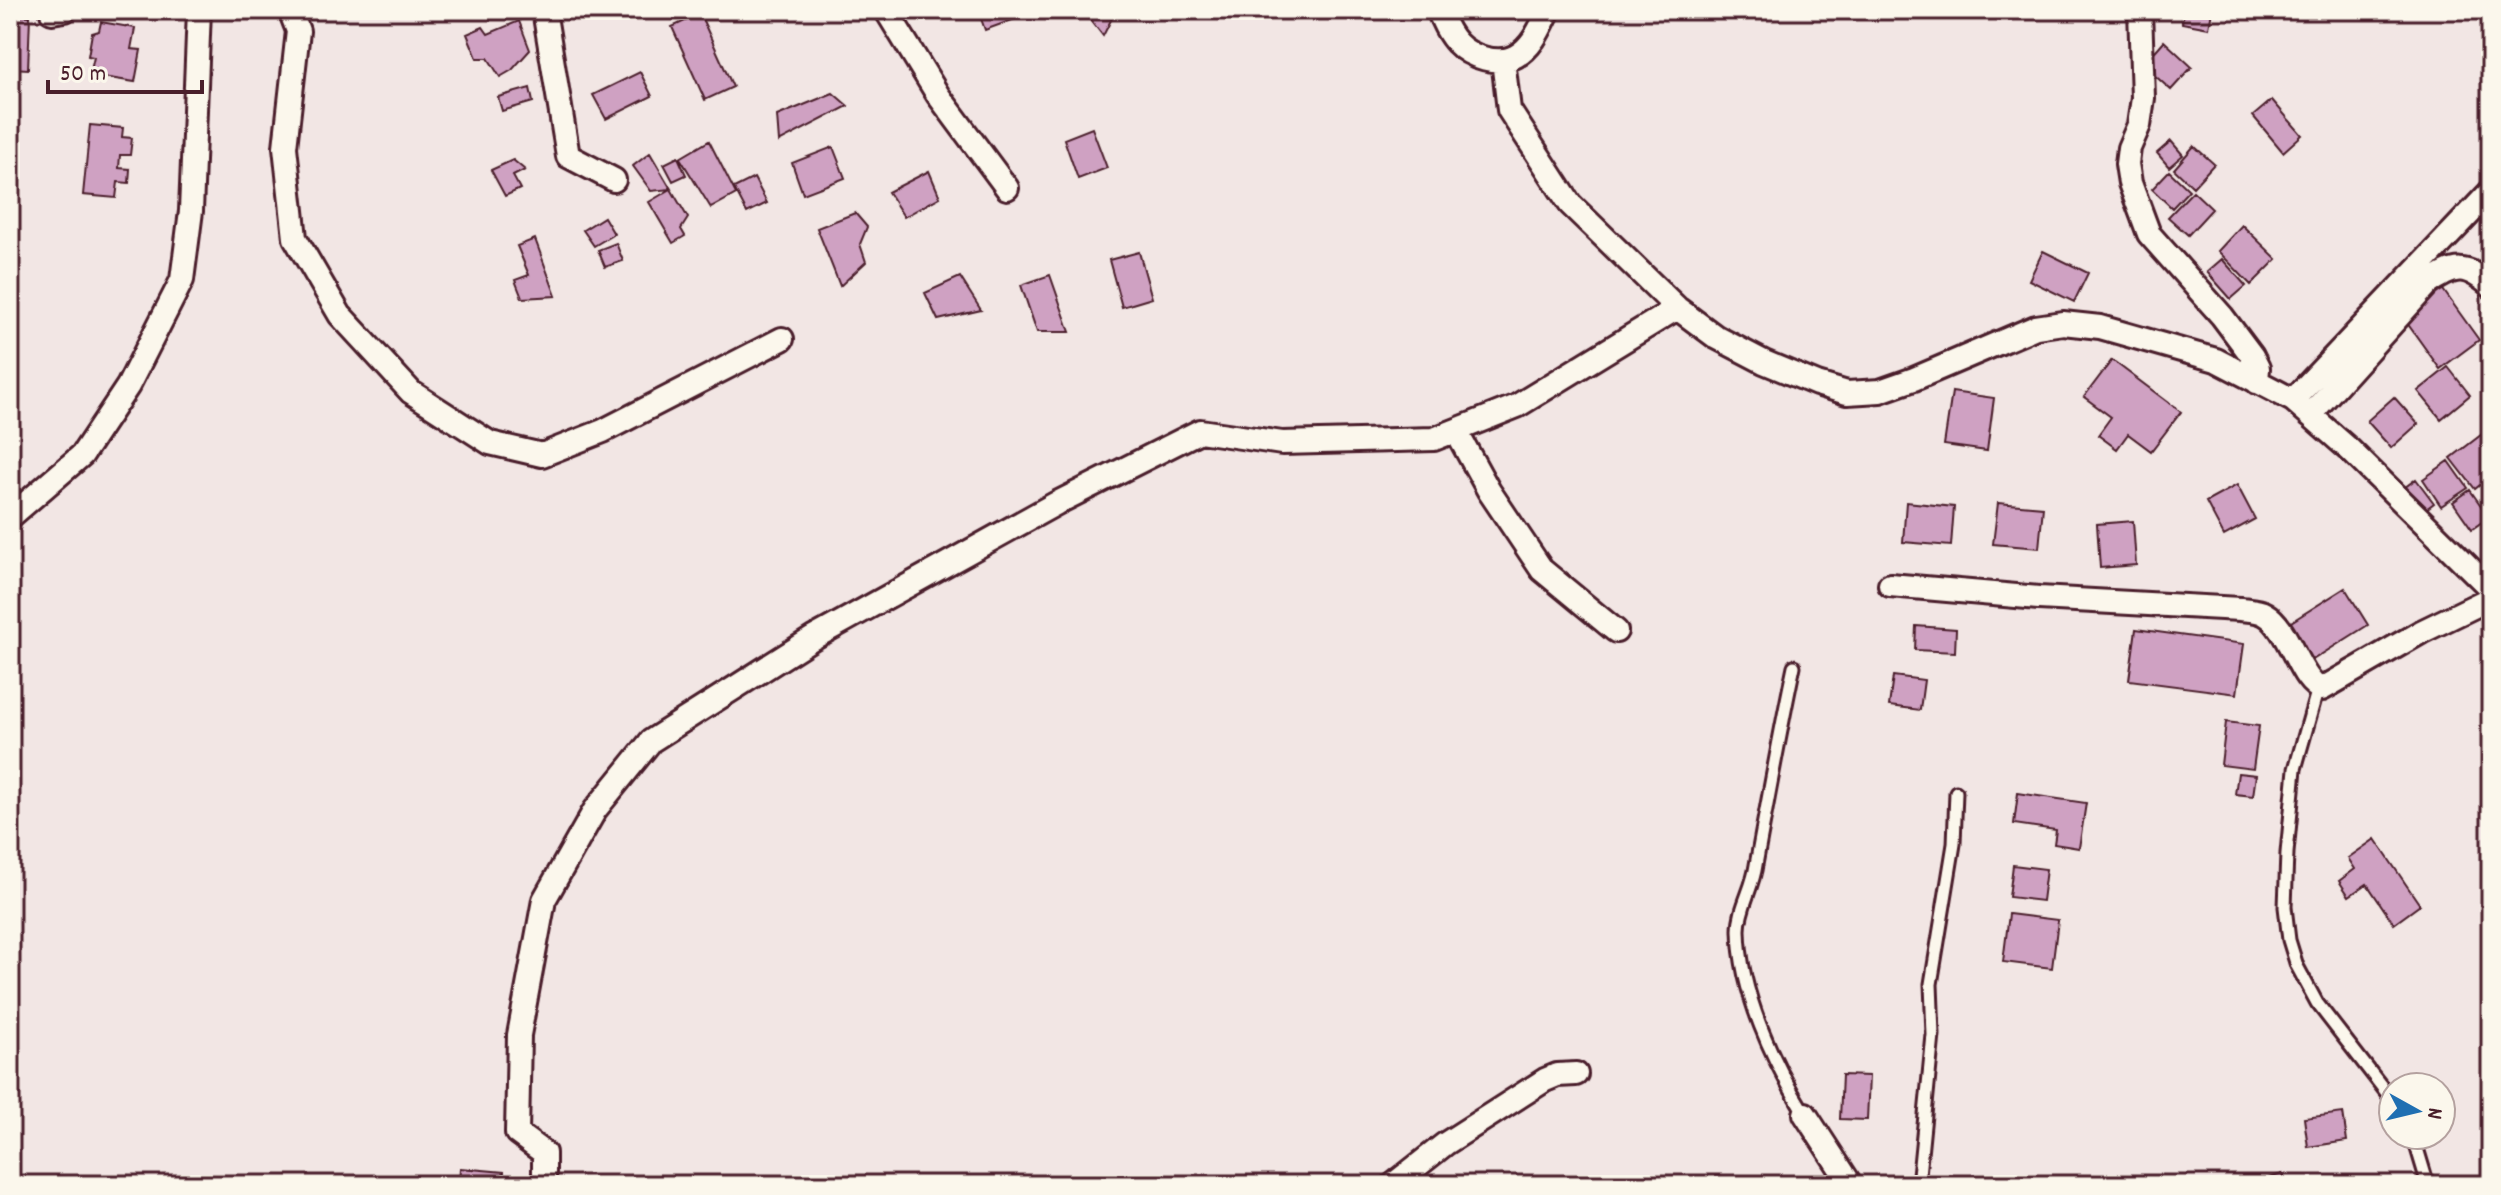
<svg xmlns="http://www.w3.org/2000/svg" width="2501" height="1195" font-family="Dekko,sans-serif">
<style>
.building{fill:#cfa1c2;stroke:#4a1f2b;stroke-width:2}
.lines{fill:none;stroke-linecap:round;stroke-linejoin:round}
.service-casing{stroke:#4a1f2b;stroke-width:17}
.minor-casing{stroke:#4a1f2b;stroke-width:28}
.service{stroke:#fbf7ec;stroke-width:11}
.minor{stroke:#fbf7ec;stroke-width:22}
</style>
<rect width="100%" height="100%" fill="#f2e6e4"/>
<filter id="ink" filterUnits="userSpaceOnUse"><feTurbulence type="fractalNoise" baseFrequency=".0125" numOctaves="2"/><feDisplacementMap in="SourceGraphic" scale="16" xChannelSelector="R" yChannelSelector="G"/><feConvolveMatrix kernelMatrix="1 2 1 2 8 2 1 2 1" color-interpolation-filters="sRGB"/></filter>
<g filter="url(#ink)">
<!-- building -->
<path class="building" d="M978,10H1024L1026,15L985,30Z
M1083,10H1116L1103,36Z
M2184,10H2212L2209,28L2182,23Z
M700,14L733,87L705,100L672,27Z
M10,15L30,16L28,69L12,68Z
M519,21L530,50L512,70L500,77L488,58H477L467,34L483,27L488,34Z
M101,22L135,28L131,49L141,50L135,82L90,75L94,57L88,56L92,33L99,31Z
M2164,41L2192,67L2171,90L2143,65Z
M640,72L652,96L606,119L593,95Z
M530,88L533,102L502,111L498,97Z
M833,93L848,106L779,142L777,116Z
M2272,100L2302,135L2283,152L2253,116Z
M90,125L123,128L122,137L132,138L130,155H120L119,168L130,169L129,183L118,182L116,198L83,195Z
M1092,128L1107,168L1078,179L1064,139Z
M709,141L736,194L711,208L680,158Z
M2171,141L2183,155L2169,167L2157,153Z
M2194,146L2214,164L2193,187L2174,169Z
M833,147L845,178L803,194L792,163Z
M650,153L671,189L651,191L633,166Z
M678,157L686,175L673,181L664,164Z
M513,160L525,170L513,176L520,189L505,196L491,170Z
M929,171L940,197L904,217L888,192Z
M2169,171L2189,190L2172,208L2152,189Z
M754,178L767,203L747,213L734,188Z
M671,189L688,218L681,229L685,236L673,243L649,202Z
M2193,191L2212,209L2188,235L2168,217Z
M855,213L867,227L860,244L866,262L840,286L817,228Z
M604,217L614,234L594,246L583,230Z
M2242,225L2277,259L2251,285L2218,251Z
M535,239L556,296L522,298L515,280L529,275L517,246Z
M616,243L623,261L605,267L598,250Z
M2043,251L2088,273L2074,302L2029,280Z
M1139,252L1152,298L1122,307L1109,260Z
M2222,259L2246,286L2231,299L2207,272Z
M1050,275L1070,332H1037L1021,285Z
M960,277L981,310L938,320L925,293Z
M2441,287L2479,340L2440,369L2402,316Z
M2112,360L2181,412L2151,451L2128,434L2117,449L2098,435L2111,417L2084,397Z
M2448,367L2470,395L2441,419L2418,391Z
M1952,392L1994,398L1987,451L1944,445Z
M2394,397L2418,424L2391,448L2367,421Z
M2490,428L2491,476L2475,489L2451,458Z
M2449,461L2468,488L2441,506L2423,479Z
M2416,479L2434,503L2422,512L2404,488Z
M2237,485L2255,519L2224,536L2206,502Z
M2470,490L2489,517L2472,529L2453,502Z
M1906,502L1954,507L1951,546L1903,542Z
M1998,503L2043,507L2039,548L1993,544Z
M2133,521L2136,565L2100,568L2097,524Z
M2345,588L2368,625L2306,664L2283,627Z
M1916,626L1956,629L1955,652L1915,650Z
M2136,629L2244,644L2237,694L2129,680Z
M1893,676L1924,680L1920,710L1889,706Z
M2226,722L2259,726L2253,769L2221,765Z
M2238,773L2256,775L2253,796L2235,794Z
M2018,793L2086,803L2079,848L2054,844L2056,830L2014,824Z
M2375,839L2420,905L2394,924L2367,884L2349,896L2339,881L2355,869L2348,858Z
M2013,865L2046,869L2042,901L2009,897Z
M2009,914L2058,920L2052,968L2003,962Z
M1842,1075L1869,1076L1867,1120L1840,1119Z
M2343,1113L2347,1141L2308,1147L2304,1118Z
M460,1168L504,1172L503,1185H459Z
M2283,1174L2286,1185H2242Z
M2105,1178L2106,1185H2066V1180Z"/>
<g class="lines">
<defs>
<path id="service" d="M1794,666C1780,732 1768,799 1756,865C1753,888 1739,908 1739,930C1740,992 1773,1062 1805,1114
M2318,688L2295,769L2287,853L2285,907L2289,940L2297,966L2317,1003L2393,1101
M2413,1135L2428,1185
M1918,1185L1933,1035L1931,984L1954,844L1956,792"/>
<path id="minor" d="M290,10L298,31L285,147L295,238L340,315L411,392L490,443L542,455L603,431L782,339
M544,10L568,156L614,180
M886,10L938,95L1007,188
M1438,10C1443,21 1448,34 1457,43C1470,57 1498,66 1516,56C1533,47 1541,26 1549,10
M2140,10L2143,98L2139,125L2129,148L2127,164L2130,183L2149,234L2222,316L2252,356L2258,368L2257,382
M52,12L65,10
M1503,60L1509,110L1570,204L1677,308L1716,337L1764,362L1817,384L1847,393L1880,391L1914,379L2036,327L2063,323L2100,327L2216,360L2293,400L2350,450L2491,589
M2293,400L2491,191
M2310,415L2428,284C2456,265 2465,264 2491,286
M1456,431L1489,491L1542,570L1616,631
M10,517L82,455L128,386L182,280L191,211L199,10
M1890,585L2039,598L2240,609C2248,610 2258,610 2265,614C2290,628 2300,684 2322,689L2421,632L2491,598
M1805,1114L1851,1185
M544,1185V1153L517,1133L519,1035L544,900L595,810L651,741L813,638L1057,503L1200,431L1282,443L1434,439L1517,406L1677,308
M1393,1185L1445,1144L1545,1080L1557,1075L1576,1074"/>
</defs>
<!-- service casing -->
<use href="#service" class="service-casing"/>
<!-- minor casing -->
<use href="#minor" class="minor-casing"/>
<!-- service -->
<use href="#service" class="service"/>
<!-- minor -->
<use href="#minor" class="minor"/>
</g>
</g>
<!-- margin -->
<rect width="2501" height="1195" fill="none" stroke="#fbf7ec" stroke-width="40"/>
<rect x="20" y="20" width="2461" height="1155" fill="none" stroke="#4a1f2b" stroke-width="3" filter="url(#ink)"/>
<!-- north arrow -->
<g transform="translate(2417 1111) rotate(98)"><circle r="38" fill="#fbf7ec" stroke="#b4a19f" stroke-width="2"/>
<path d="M0-6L14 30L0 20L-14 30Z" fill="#1f6fb2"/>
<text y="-12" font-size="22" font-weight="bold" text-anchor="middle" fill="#4a1f2b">N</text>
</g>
<!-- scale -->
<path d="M48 80v12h154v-12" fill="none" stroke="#4a1f2b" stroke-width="4"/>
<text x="60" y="80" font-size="24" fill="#4a1f2b" stroke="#fbf7ec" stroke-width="6" paint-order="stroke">50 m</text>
</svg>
